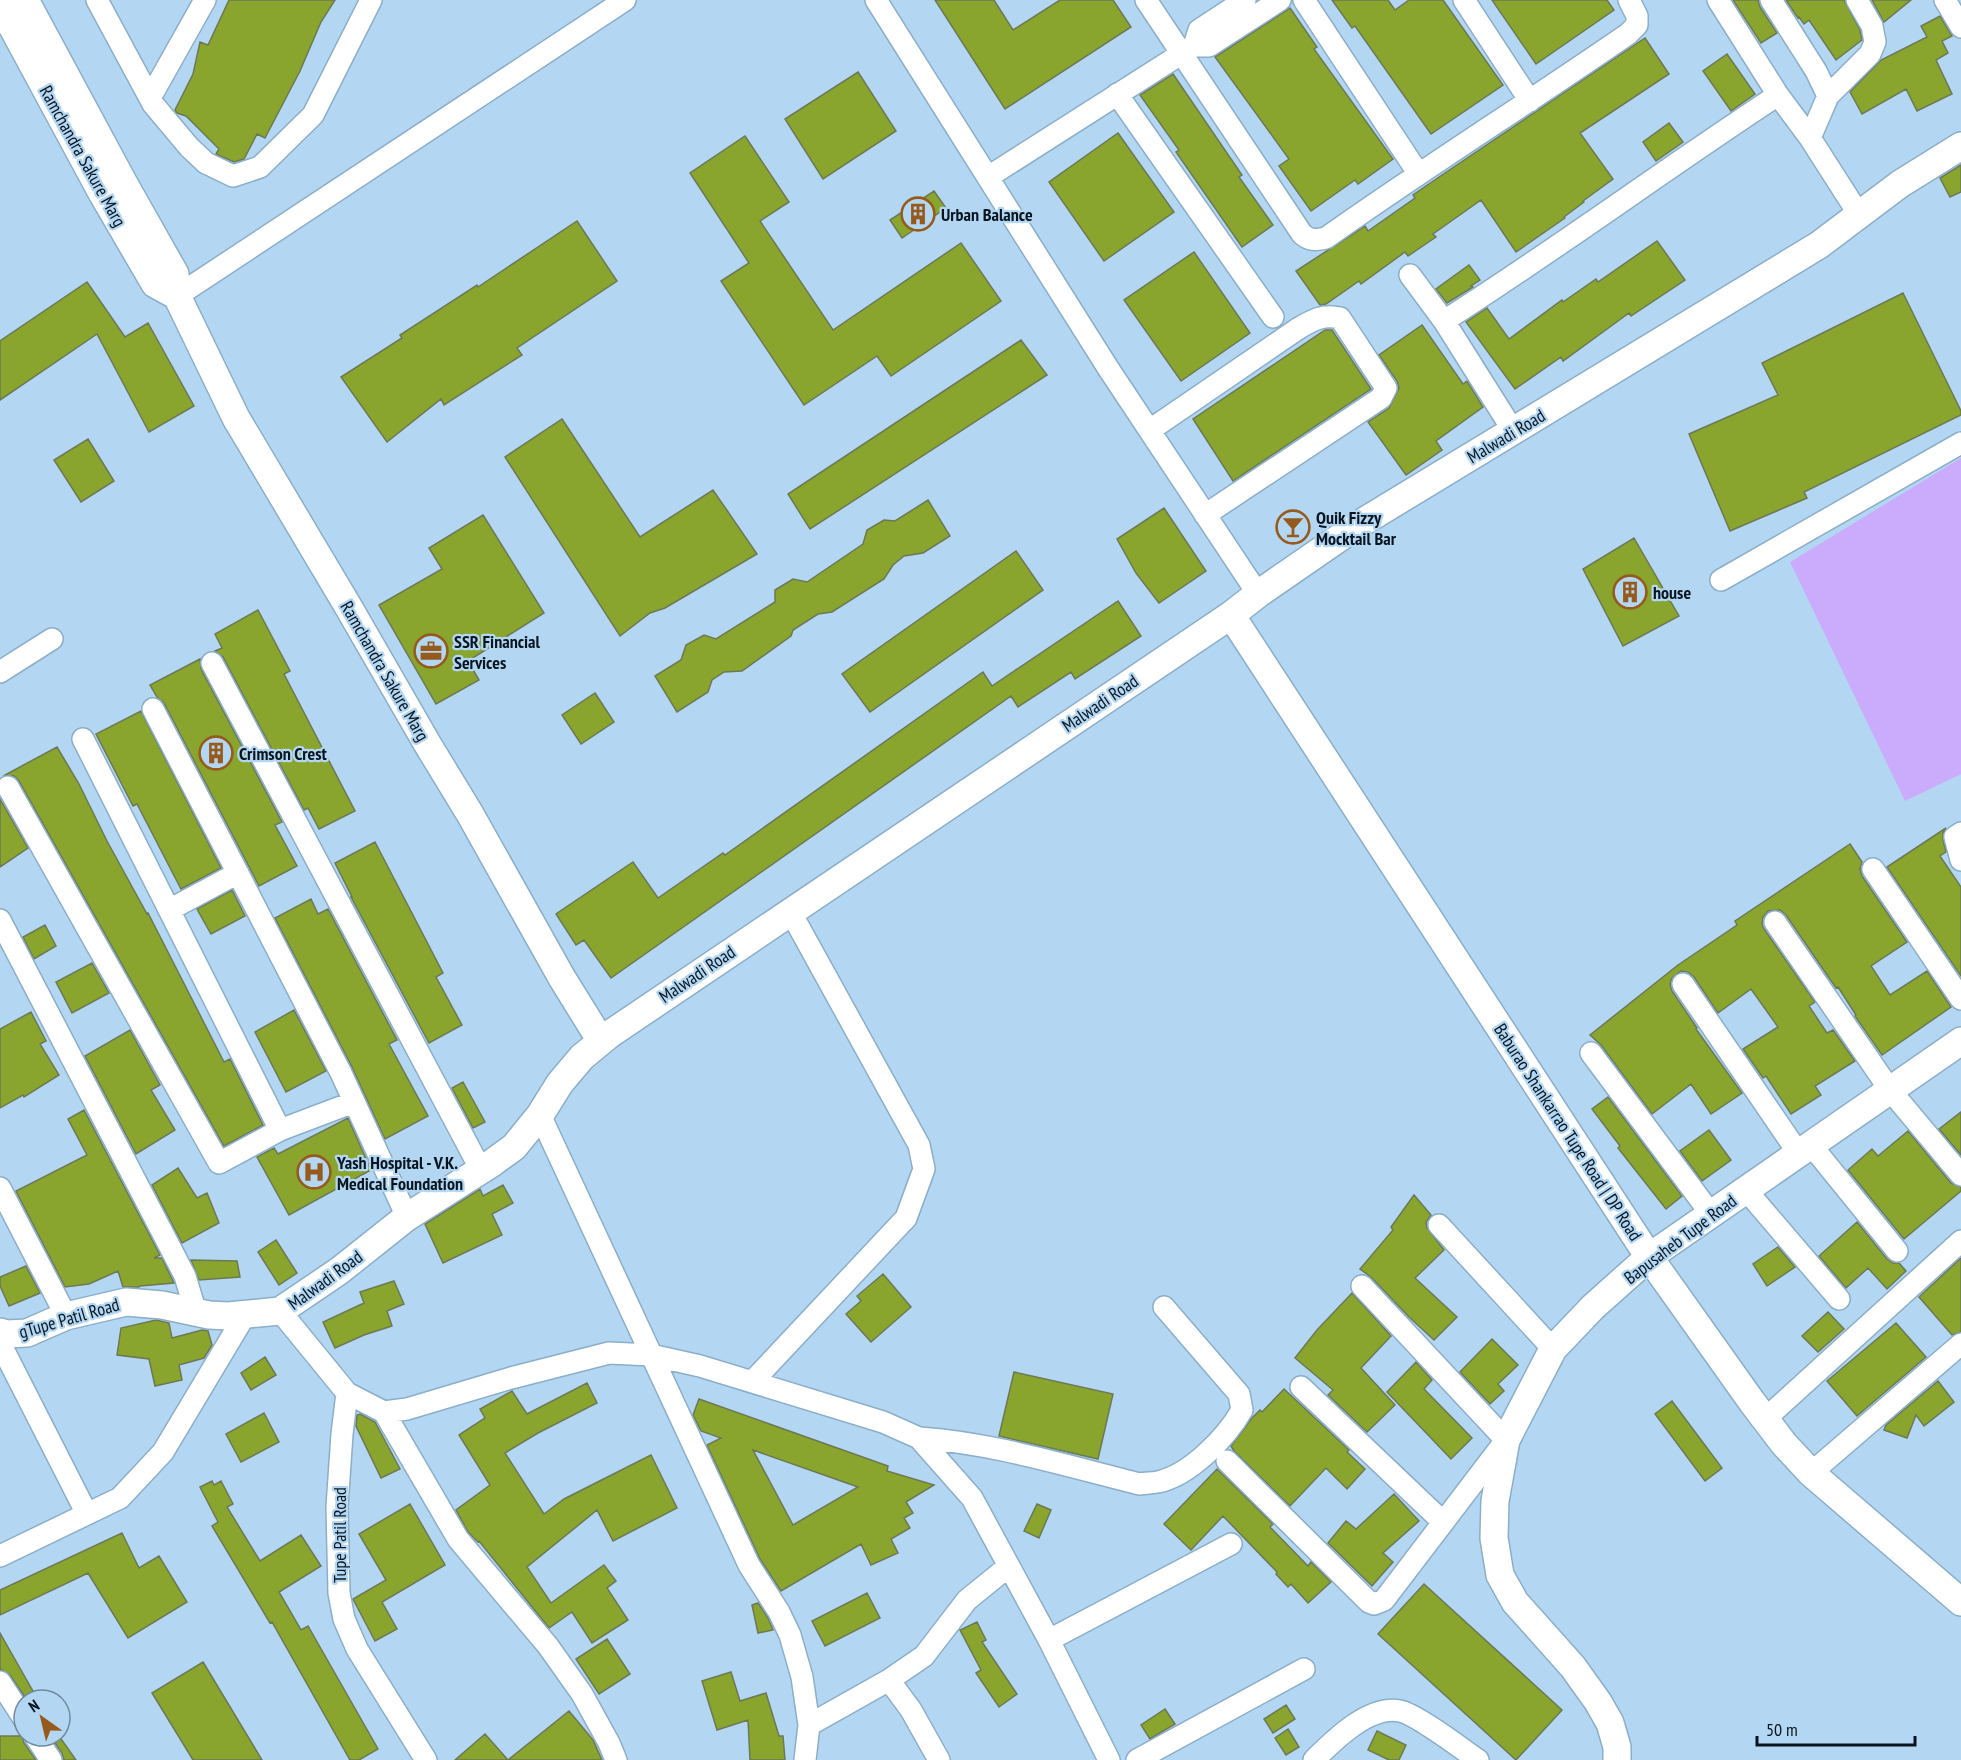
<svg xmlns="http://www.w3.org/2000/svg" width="1961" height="1760" font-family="'PT Sans Narrow',sans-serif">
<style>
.green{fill:#cbacfc}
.building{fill:#89a52e;stroke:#6d7854;stroke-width:1.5;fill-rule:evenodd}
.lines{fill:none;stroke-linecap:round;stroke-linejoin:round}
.minor-casing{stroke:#8baec9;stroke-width:24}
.tertiary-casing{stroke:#8baec9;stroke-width:30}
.minor{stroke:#fff;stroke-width:21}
.tertiary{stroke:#fff;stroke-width:27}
.labels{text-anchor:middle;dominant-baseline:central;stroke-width:4.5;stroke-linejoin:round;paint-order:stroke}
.street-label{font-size:18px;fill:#08151f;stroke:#b3d7f3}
.poi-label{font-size:18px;font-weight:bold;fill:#08151f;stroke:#b3d7f3;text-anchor:start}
</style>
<rect width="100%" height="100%" fill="#b3d7f3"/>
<!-- green -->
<path class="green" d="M1961,458V774L1905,801L1790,562Z"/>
<!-- building -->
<path class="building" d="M229,0H335L321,22L300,71L265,138L257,134L244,159L234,162L216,154L219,149L186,116L177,113L175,110L193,74L200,42L208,45Z
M935,0H994L1013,30L1060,0H1113L1131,27L1005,109Z
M1332,0H1388L1395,10L1409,0H1443L1503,85L1431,134L1355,26L1352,28Z
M1492,0H1607L1614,10L1536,64Z
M1733,0H1758L1760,7L1777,33L1761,43Z
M1786,0H1844L1860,30L1862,40L1836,60L1809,20L1804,24L1799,17L1798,18Z
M1872,0H1911L1884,22Z
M1290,8L1317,47L1314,49L1393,159L1358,184L1355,180L1311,211L1279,166L1289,159L1215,57Z
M1940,16L1952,36L1942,41L1948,53L1936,60L1952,94L1917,111L1906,89L1862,114L1850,92L1881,60L1927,37L1921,26Z
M1645,38L1669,74L1580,133L1613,179L1583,201L1584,202L1564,217L1565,218L1516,252L1481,200L1433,234L1436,237L1408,256L1405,252L1361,284L1359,281L1326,304L1320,305L1296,271L1365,226L1368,231L1415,198L1413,195L1442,175Z
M1727,54L1755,94L1731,111L1703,71Z
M858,72L896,131L823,179L785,119Z
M1173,74L1242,175L1239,177L1273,225L1242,247L1176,152L1179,150L1140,95Z
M1669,123L1683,142L1656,161L1643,142Z
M1118,133L1174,212L1104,261L1049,182Z
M745,136L789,202L760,221L833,330L961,243L1001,301L891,376L877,356L804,405L721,281L749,263L690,173Z
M1961,165V192L1950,197L1940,178Z
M934,191L946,208L902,238L890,220Z
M577,221L617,281L517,348L522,355L444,405L441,399L387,442L341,377L402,338L400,335L477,285L478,287Z
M1657,241L1685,280L1631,316L1629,313L1563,361L1561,357L1515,389L1466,322L1487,308L1509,339L1562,300L1563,302L1596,279L1598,282Z
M1194,252L1250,333L1181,381L1124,300Z
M1469,265L1480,280L1471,286L1473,287L1447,303L1436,289Z
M87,282L125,337L148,323L194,406L149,432L97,334L0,400V341Z
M1903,293L1961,411V415L1804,492L1807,498L1730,531L1689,434L1778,395L1762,363Z
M1422,325L1463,384L1467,381L1483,407L1436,441L1442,450L1406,475L1368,422L1389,408L1399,388L1397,381L1379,355Z
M1325,330H1332L1371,389L1233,481L1193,419Z
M1021,340L1047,375L810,529L788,494Z
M562,419L640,537L713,490L757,554L665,608L650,613L620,636L505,457Z
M88,439L114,481L81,502L54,460Z
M928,500L950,536L923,553L904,556L893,565L884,579L832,612L818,614L793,630L791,636L742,671L724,672L712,680L708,692L677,712L655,676L681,660L686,645L704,635L716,639L775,602V590L793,579L807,582L863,544L867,530L884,520L895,521Z
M1164,508L1206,571L1159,603L1136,573L1117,539Z
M483,515L544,613L468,661L479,680L436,704L379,605L442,569L429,548Z
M1634,538L1679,616L1623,646L1583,569Z
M1016,551L1043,590L870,712L842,674Z
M1118,601L1141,636L1075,679L1071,672L1018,707L1011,696L611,978L584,940L576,945L556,914L633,862L658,898L723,853L725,855L983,672L992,686Z
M258,610L290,671L284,674L355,811L319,829L308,808L304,810L223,657L215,651L222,648L215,634Z
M200,659L201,669L282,822L275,825L297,866L259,886L164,703L157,697L150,685Z
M595,693L614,722L581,744L562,715Z
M141,711L221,868L181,889L137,804L133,806L96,734Z
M57,747L79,784L107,841L147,914L148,913L224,1062L230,1059L263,1125L224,1146L19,781L14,776L5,775Z
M0,799L28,848L0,867Z
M1946,828L1943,833V840L1946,852L1940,856L1961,887V976L1887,867Z
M375,842L443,973L436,977L462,1025L429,1043L351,897H352L335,863Z
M1850,844L1862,862L1860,869L1862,876L1907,942L1871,966L1890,995L1927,971L1951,1007L1882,1055L1855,1016L1856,1015L1838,987L1836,988L1786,915L1780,910L1768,911L1763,917L1762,924L1764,929L1815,1002L1809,1006L1827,1033L1833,1030L1855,1061L1815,1086L1821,1095L1791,1114L1766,1076L1763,1078L1743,1049L1778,1027L1751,989L1718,1013L1694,977L1688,972L1681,971L1672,978L1670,984L1672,991L1697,1028L1696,1029L1742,1093L1711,1114L1691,1084L1652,1114L1601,1045L1590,1035L1678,965L1737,925L1735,921Z
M232,890L245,916L211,934L197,909Z
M311,899L318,914L328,909L397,1040L389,1044L428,1116L385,1139L352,1067L275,918Z
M45,925L56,946L34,959L23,937Z
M92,963L109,993L72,1013L56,982Z
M294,1010L326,1071L286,1092L255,1032Z
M31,1012L46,1041L40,1044L59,1075L24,1097L23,1095L0,1108V1029Z
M130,1030L160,1085L151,1090L175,1130L136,1154L85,1056Z
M463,1082L485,1122L473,1128L452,1088Z
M1608,1097L1682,1196L1666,1209L1618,1148L1620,1146L1592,1109Z
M84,1110L160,1255L154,1258H162L174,1283L140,1286L139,1287H123L118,1271L89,1284L65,1287L16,1191L87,1155L68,1119Z
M1961,1112V1155L1939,1129Z
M348,1118L371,1170L289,1215L257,1157L274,1148L278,1154Z
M1709,1130L1731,1160L1702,1181L1680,1151Z
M1908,1131L1951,1183L1961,1187V1191L1904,1239L1848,1170L1872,1149L1878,1156Z
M178,1168L197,1198L207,1193L219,1223L182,1243L152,1185Z
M503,1185L513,1203L492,1214L502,1235L443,1263L425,1224L480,1189L483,1196Z
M1414,1195L1431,1215L1426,1222L1427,1228L1444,1250L1415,1278L1457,1317L1434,1340L1409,1317L1371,1277L1360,1269L1393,1230L1391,1227Z
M1857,1222L1887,1259L1893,1263H1899L1906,1271L1887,1289L1868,1268L1846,1288L1819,1256Z
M276,1240L297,1273L279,1285L258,1252Z
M1778,1247L1795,1267L1767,1286L1753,1264Z
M1961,1258V1332L1952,1335L1919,1297Z
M191,1260L237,1261L240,1277L199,1280Z
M26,1266L40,1293L9,1306L0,1286V1277Z
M883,1274L911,1307L871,1342L846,1314L861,1301L857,1296Z
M394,1281L404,1304L387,1311L392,1326L364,1335L335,1348L323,1322L364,1303L360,1292Z
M1352,1293L1391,1336L1361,1368L1395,1405L1367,1432L1328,1395L1333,1390L1295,1358L1317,1330Z
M1828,1312L1844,1329L1818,1352L1802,1336Z
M156,1320L169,1323L172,1338L202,1330L208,1331L212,1345L204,1358L179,1365L182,1380L155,1386L149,1359L117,1355L121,1328Z
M1896,1323L1926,1357L1857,1416L1827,1381Z
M1492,1339L1518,1365L1498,1384L1504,1391L1490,1404L1460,1372Z
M265,1357L276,1375L251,1390L241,1373Z
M1416,1362L1432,1380L1424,1389L1472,1438L1451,1459L1387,1392Z
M1014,1372L1113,1394L1098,1459L999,1436Z
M1938,1381L1954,1402L1924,1426L1916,1415L1907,1438L1884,1430L1886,1425Z
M587,1383L597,1403L538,1433L505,1453L544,1514L564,1499L651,1455L677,1508L613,1541L597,1510L527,1567L551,1603L604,1565L616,1581L607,1588L628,1620L592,1643L572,1612L549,1628L479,1541L478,1542L468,1532L456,1510L490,1485L459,1435L485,1418L480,1409L512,1391L527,1414Z
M1284,1389L1349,1450L1347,1452L1365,1469L1347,1489L1326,1468L1290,1506L1234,1451L1231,1446L1252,1418L1260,1410L1262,1412Z
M699,1399L888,1466L887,1471L934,1485L906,1502L913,1513L904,1518L910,1528L891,1539L898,1553L871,1565L861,1544L781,1591L760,1559L707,1445L721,1438L701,1431L693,1415ZM753,1450L858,1487L793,1525Z
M1672,1401L1722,1468L1705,1481L1655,1414Z
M264,1413L279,1442L241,1462L226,1434Z
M360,1414L375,1422L400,1469L381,1478L356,1426L357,1415Z
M1217,1469L1273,1524L1270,1527L1308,1566L1311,1562L1331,1582L1308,1603L1291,1584L1288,1587L1276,1574L1277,1572L1223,1516L1191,1550L1164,1524Z
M212,1481L214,1485L221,1481L233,1504L227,1507L260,1561L301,1535L321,1566L279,1592L301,1630L308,1626L378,1749L359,1760H350L272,1622L270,1623L212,1526L218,1522L200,1487Z
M1394,1494L1419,1521L1383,1553L1393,1562L1372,1586L1328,1543L1346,1521L1356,1529Z
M410,1504L445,1565L382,1602L397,1629L375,1641L353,1599L386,1580L359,1534Z
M1037,1504L1051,1510L1039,1538L1024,1531Z
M122,1533L139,1568L159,1556L187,1602L128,1638L88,1573L0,1615V1590Z
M1424,1584L1562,1710L1516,1760L1378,1634Z
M867,1593L880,1618L825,1646L812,1621Z
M758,1603L768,1618L773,1630L758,1633L752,1605Z
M977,1622L986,1640L982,1642L1017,1694L999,1707L976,1673L981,1670L960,1630Z
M0,1633L38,1700H27L10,1675L0,1669Z
M607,1639L630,1674L599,1694L576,1659Z
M203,1662L262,1760H193L152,1693Z
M731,1672L740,1701L766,1693L779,1736H783L785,1760H750L748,1720L717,1730L702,1681Z
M1286,1705L1295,1719L1273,1733L1264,1719Z
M1165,1709L1175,1724L1150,1739L1141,1725Z
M569,1711L593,1740L602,1760H508Z
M1288,1729L1299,1747L1286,1755L1275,1738Z
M1377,1731L1406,1745L1399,1760H1389L1368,1750Z
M485,1734L508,1760H455Z
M0,1736H22L24,1743L36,1760H0Z
M50,1736H59L76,1760H64L62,1753Z"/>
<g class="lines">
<defs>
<path id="minor" d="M97,0L153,104L189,147L206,163L233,176L260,167L313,115L371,0
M876,0L1108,368L1258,594
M1146,0L1302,234C1310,241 1315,240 1326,238C1425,168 1528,103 1628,34L1637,25V16L1629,0
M1304,0L1418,173
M1464,0L1530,101
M1718,0L1778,95L1810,138L1858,213
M1771,0L1816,71L1828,96
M1945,0L1961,27
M1194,46L1199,30L1245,0
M1117,94L1273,317
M150,98L205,0
M1810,138L1828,96L1870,54L1875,42L1872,26L1857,0
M988,177L1181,54L1194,46H1209L1280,0
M1410,275L1444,321L1514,432
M177,296L625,0
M1444,321C1557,249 1665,169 1778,95
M1150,430L1299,328C1313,320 1323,314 1340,318L1386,388L1381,398L1205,515
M1721,580L1961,443
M212,663L481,1170
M0,672L52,639
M153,709L341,1073L407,1217
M83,739L280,1130L354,1102
M8,787L219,1163L280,1130
M1961,833L1955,837L1961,860
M1873,869L1961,999
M169,910L238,873
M0,920L185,1276L196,1313
M1775,922L1890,1090L1961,1175
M1683,984L1799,1154
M1591,1053L1711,1214
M540,1115L749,1565L779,1612L790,1635L802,1677L809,1725L805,1760
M1811,1145L1897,1251
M0,1188L66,1316
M1746,1190L1839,1299
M1439,1225L1553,1349
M280,1311L347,1393L384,1412L407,1409L511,1378L609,1353L651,1355L700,1366L883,1422L919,1438L972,1498L1049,1640L1109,1760
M0,1343L87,1514
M752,1382L906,1218L924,1169L919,1145L790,911
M1301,1387L1443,1522
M347,1393L342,1434L337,1507L339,1593L344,1619L357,1649L426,1760
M384,1412L458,1539L548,1646L582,1694L609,1743L616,1760
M1765,1419L1961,1241
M919,1438C994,1443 1067,1466 1140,1484C1146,1483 1152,1483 1158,1482C1190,1475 1226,1438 1242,1410L1239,1394L1164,1307
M1227,1461L1369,1602L1374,1604L1384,1600L1506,1440L1362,1286
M1811,1473L1961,1344
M0,1556L120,1498L163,1452L245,1315
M1049,1640L1231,1544
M889,1680L911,1710L939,1760
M0,1682L24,1719
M809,1725L889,1680L924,1656L967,1600L1009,1566
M35,1736L51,1760
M1137,1760L1304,1669
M1314,1760C1334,1740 1369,1705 1400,1711C1416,1714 1462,1749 1478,1760"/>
<path id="tertiary" d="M25,0L123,182L175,274L177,296L236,418L349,608L428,745L470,814L562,978L601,1041
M0,4L102,193L155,284L177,296
M1231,615L1649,1257L1752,1402L1784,1444L1811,1473L1961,1602
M0,1332L7,1334L27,1333L66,1316L126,1302L162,1305L209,1315L228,1316L280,1311L339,1271L407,1217L492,1163L514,1147L540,1115L560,1083L582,1057L610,1034L1231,615L1258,594L1358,525L1819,245L1900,184L1961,146
M1617,1760V1747L1610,1723L1598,1702L1573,1667L1515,1602L1500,1575L1494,1538L1495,1501L1506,1440L1553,1349L1593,1307L1649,1257L1961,1041"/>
</defs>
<!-- minor casing -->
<use href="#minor" class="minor-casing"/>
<!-- tertiary casing -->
<use href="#tertiary" class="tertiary-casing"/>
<!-- minor -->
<use href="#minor" class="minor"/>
<!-- tertiary -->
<use href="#tertiary" class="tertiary"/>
</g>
<!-- icons -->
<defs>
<symbol id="building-ring" viewBox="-11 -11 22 22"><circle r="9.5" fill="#b3d7f3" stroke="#965a1c" stroke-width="1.5"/><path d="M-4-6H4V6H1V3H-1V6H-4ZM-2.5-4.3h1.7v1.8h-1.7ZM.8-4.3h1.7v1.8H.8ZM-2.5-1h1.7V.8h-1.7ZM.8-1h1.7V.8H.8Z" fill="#965a1c"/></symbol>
<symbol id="bar-ring" viewBox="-11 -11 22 22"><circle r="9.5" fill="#b3d7f3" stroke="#965a1c" stroke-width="1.5"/><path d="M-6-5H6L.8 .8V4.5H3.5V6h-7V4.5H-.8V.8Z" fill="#965a1c"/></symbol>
<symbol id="office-ring" viewBox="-11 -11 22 22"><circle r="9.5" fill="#b3d7f3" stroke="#965a1c" stroke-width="1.5"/><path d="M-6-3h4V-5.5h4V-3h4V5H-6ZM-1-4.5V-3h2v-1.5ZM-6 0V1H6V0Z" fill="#965a1c"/></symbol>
<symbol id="hospital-ring" viewBox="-11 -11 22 22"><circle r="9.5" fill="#b3d7f3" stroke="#965a1c" stroke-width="1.5"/><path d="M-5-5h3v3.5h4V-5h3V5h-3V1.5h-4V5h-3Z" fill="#965a1c"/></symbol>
</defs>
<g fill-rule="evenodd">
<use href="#building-ring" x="899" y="195" width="38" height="38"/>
<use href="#bar-ring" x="1274" y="508" width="38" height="38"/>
<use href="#building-ring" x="1611" y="573" width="38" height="38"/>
<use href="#office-ring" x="412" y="632" width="38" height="38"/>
<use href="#building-ring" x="197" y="734" width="38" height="38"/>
<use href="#hospital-ring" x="295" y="1153" width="38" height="38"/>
</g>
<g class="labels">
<!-- street labels -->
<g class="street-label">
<text transform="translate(83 156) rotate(61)">Ramchandra Sakure Marg</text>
<text transform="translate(1506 436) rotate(-31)">Malwadi Road</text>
<text transform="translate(385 671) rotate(60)">Ramchandra Sakure Marg</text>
<text transform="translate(1100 703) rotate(-34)">Malwadi Road</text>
<text transform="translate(697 974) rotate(-34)">Malwadi Road</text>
<text transform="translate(1568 1132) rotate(57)">Baburao Shankarrao Tupe Road | DP Road</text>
<text transform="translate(1680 1239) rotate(-37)">Bapusaheb Tupe Road</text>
<text transform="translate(325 1280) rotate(-36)">Malwadi Road</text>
<text transform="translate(69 1318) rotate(-16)">gTupe Patil Road</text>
<text transform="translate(339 1535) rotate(-90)">Tupe Patil Road</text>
</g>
<!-- poi labels -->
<g class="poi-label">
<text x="941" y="214">Urban Balance</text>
<text x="1316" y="517">Quik Fizzy<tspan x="1316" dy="21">Mocktail Bar</tspan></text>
<text x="1653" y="592">house</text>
<text x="454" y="641">SSR Financial<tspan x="454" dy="21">Services</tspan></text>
<text x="239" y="753">Crimson Crest</text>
<text x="337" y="1162">Yash Hospital - V.K.<tspan x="337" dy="21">Medical Foundation</tspan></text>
</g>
</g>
<!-- north arrow -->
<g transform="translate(42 1718) rotate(326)"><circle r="28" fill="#b3d7f3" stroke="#6f899e" stroke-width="1.5"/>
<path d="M0-4.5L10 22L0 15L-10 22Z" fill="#965a1c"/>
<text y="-9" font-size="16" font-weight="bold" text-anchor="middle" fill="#08151f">N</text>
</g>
<!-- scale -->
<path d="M1757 1736v9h158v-9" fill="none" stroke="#08151f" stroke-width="3"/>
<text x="1766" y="1736" font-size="18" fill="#08151f" stroke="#b3d7f3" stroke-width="4.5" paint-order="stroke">50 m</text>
</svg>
